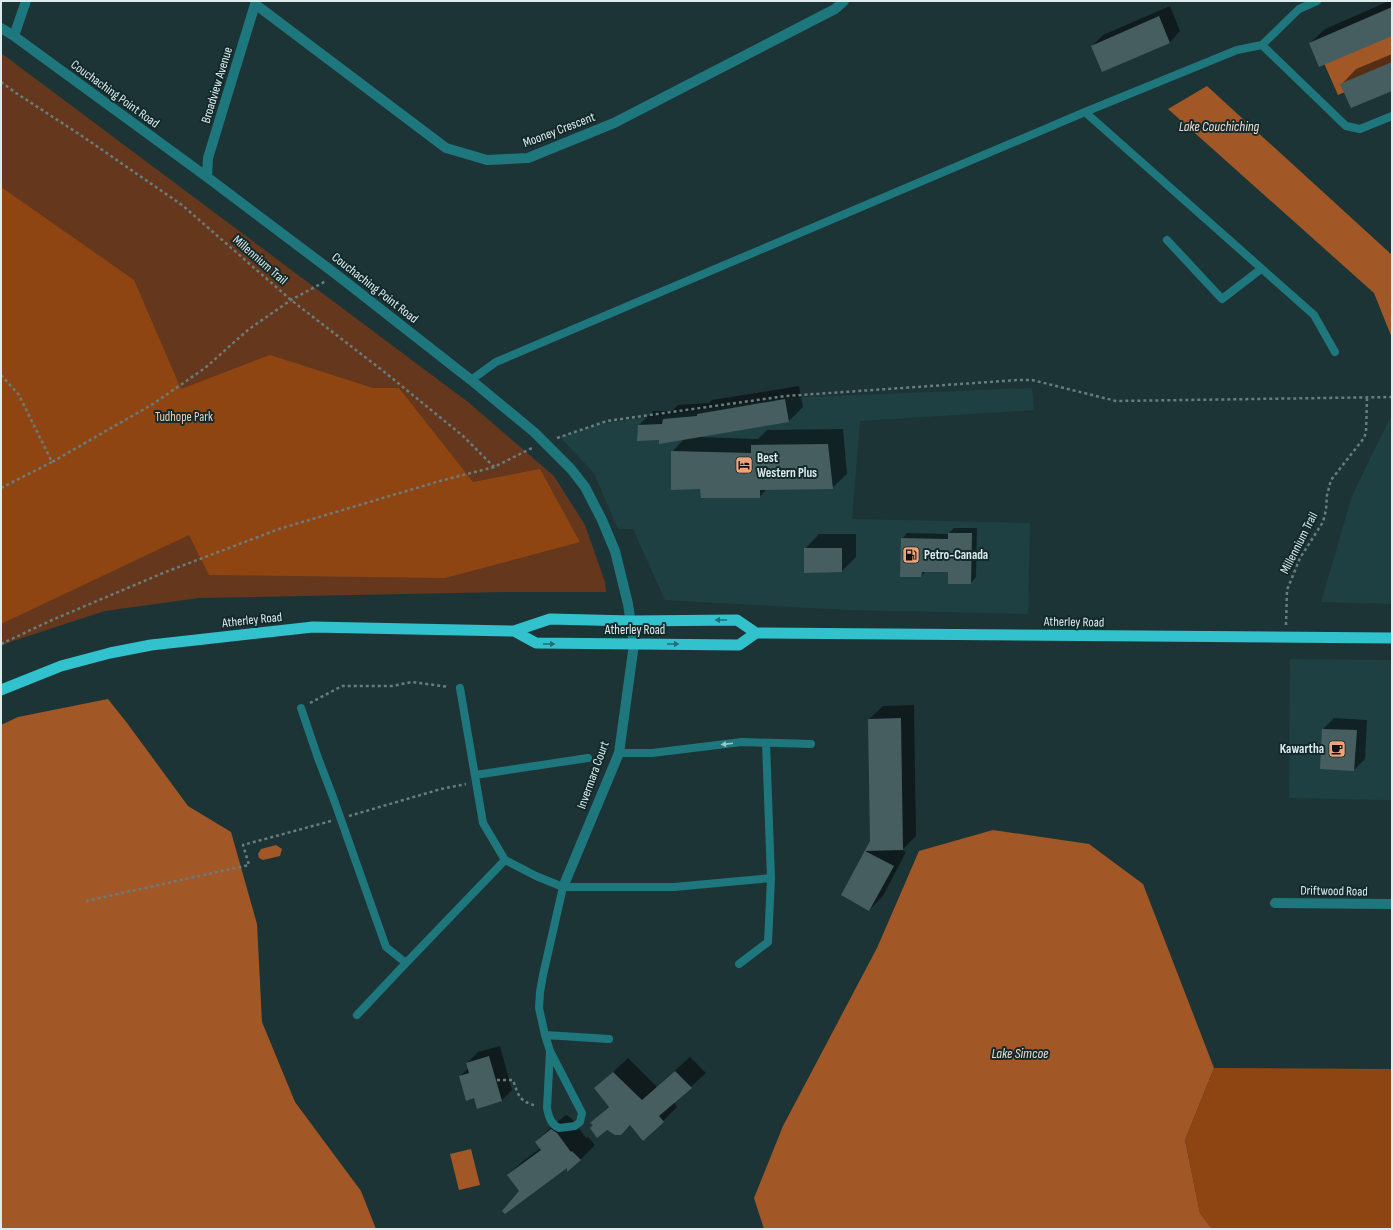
<svg xmlns="http://www.w3.org/2000/svg" width="1393" height="1230" font-family="'Sofia Sans Condensed',sans-serif">
<style>
.built{fill:#1f4042}
.green{fill:#65371c}
.forest{fill:#8f4512}
.water{fill:#a25727}
.shadow{fill:#0007}
.building{fill:#465e60}
.lines{fill:none;stroke-linecap:round;stroke-linejoin:round}
.path{stroke:#697c7e;stroke-width:2.5;stroke-dasharray:3 3;stroke-linecap:butt}
.service{stroke:#1f777e;stroke-width:8}
.minor{stroke:#1f777e;stroke-width:10}
.trunk{stroke:#32c2ce;stroke-width:11}
.oneway{fill:#216e75}
.oneway2{fill:#9bc3c6}
.labels{text-anchor:middle;dominant-baseline:central;stroke-width:4;stroke-linejoin:round;paint-order:stroke}
.street-label{font-size:13px;fill:#deeced;stroke:#132a2c}
.park-label{font-size:13px;fill:#f5c9b2;stroke:#132a2c}
.poi-label{font-size:13px;font-weight:bold;fill:#deeced;stroke:#132a2c;text-anchor:start}
.water-label{font-size:14px;font-style:italic;fill:#f1dbcf;stroke:#132a2c}
</style>
<rect width="100%" height="100%" fill="#1d3436"/>
<!-- built -->
<path class="built" d="M1032,388L1034,410L860,421L852,519L1030,523L1028,614L849,610L665,600L633,529H618L594,473L560,437L600,424L785,398Z
M1392,414V604L1321,602L1352,496Z
M1290,659L1392,660V800L1289,798Z"/>
<!-- green -->
<path class="green" d="M1,53L468,402L554,476L585,525L605,582L606,592H505L199,598L105,611L13,641L1,646Z"/>
<!-- forest -->
<path class="forest" d="M1,187L134,280L181,389L270,355L373,388H399L473,482L540,469L580,542L445,578L209,575L189,535L1,624Z
M1214,1068L1392,1069V1229H1212L1200,1213L1185,1140Z"/>
<!-- water -->
<path class="water" d="M1392,31V72L1338,95L1323,61Z
M1207,86L1392,255V338L1374,293L1168,109Z
M108,699L127,723L188,806L231,832L257,924L262,1022L295,1102L361,1191L376,1229H1V725L18,717Z
M993,830L1089,844L1143,884L1214,1068L1185,1140L1200,1213L1212,1229H764L754,1198L783,1126L877,948L919,851Z
M276,845L282,849L280,856L263,860L259,858L258,854L261,849Z
M471,1149L480,1185L459,1190L450,1154Z"/>
<!-- shadow -->
<path class="shadow" d="M1389,1H1392V35L1310,43L1325,29Z
M1170,6L1180,31L1170,42L1103,70L1092,46L1103,35Z
M1392,54V90L1342,84L1356,69Z
M799,386L803,407L789,421L698,437L758,439L767,430L843,429L847,474L832,488L767,489L759,497L701,488L672,452L685,438L660,439L639,425L653,411H672L678,405L709,403L712,400Z
M954,528H977L976,577L971,583L949,571H926L921,576L902,539L907,533L948,534Z
M819,534H856V557L842,571L805,549Z
M914,705L916,836L902,850L906,852L883,896L869,910L842,895L871,842L869,719L883,706Z
M1334,718L1367,720L1365,759L1354,770L1323,729Z
M500,1046L512,1090L501,1101L475,1097L460,1076L469,1068L467,1063L478,1052Z
M690,1057L706,1073L674,1102L677,1107L663,1121L631,1124L607,1129L594,1125L592,1123L609,1106L596,1088L628,1058L657,1087Z
M566,1115L571,1118L586,1138L588,1137L595,1145L580,1160L520,1191L508,1175L523,1161L541,1148L536,1142L551,1127Z"/>
<!-- building -->
<path class="building" d="M1392,7V36L1319,67L1309,43Z
M1159,16L1170,43L1102,72L1091,46Z
M1392,62V91L1351,108L1340,84Z
M785,399L789,422L659,444V440L637,441L638,425L662,424L663,419L697,416V414Z
M828,444L833,489L760,490V498H701L700,489L671,490V451L751,453V445Z
M948,533H972L971,584H948V572H922L921,577H900L901,538L948,539Z
M804,548H842V572L804,573Z
M901,718L903,850L865,851L894,866L869,911L841,895L870,841L868,719Z
M1322,729L1357,730L1354,771L1320,769Z
M489,1056L502,1101L477,1109L474,1098L466,1101L459,1076L469,1073L466,1063Z
M675,1071L692,1088L659,1116L664,1122L643,1141L630,1125L621,1135H615L607,1130L597,1138L590,1128L593,1125L590,1123L609,1107L594,1088L613,1072L642,1100Z
M551,1129L557,1133L571,1152L572,1151L581,1160L567,1172V1168L505,1214L502,1211L519,1191L507,1175L541,1150L535,1142Z"/>
<g class="lines">
<!-- path -->
<path class="path" d="M1,82L16,93L79,134L182,205L291,300L387,374L463,436L494,467
M1,375L19,395L52,462L153,404L205,368L249,329L291,300L326,281
M557,438L607,421L786,396L1018,380H1032L1116,401L1392,397
M1,488L52,462
M1286,625L1287,590L1300,558L1323,522L1326,510L1327,495L1331,480L1364,438L1366,432L1367,398
M1,644L52,620L163,573L279,529L440,481L494,467L534,447
M310,703L342,686H392L412,682L449,687
M349,816L441,789L466,784
M86,901L249,865L243,845L331,821
M497,1080H513C519,1097 519,1101 537,1106"/>
<!-- service -->
<path class="service" d="M1262,45L1299,9L1317,1
M1085,112L1314,315L1335,352
M1167,240L1222,299L1261,269
M471,380L496,362L1085,112L1237,50L1262,45L1346,126L1360,129L1392,116
M460,688L483,823L505,860L536,876L563,887H674L771,878
M301,708L318,758L333,797L386,947L406,963
M619,753H652L742,742L811,744
M475,775L588,758
M739,964L768,942L771,878L766,743
M357,1015L406,963L505,860
M545,1035L609,1039
M550,1051L582,1113L580,1122L575,1126L559,1128C551,1124 549,1118 547,1108L550,1051L545,1035L539,1008L540,992L543,975L563,887"/>
<!-- minor -->
<path class="minor" d="M255,4L446,148L487,160L528,158L614,123L835,9L844,1
M1,28L14,36L207,177L337,275L471,380L534,432L571,469L585,487L602,520L615,551L628,604L634,644L619,753L563,887
M14,36L26,1
M207,177L208,158L256,1
M1275,903L1392,904"/>
<!-- trunk -->
<path class="trunk" d="M514,631L536,643L739,645L756,633
M1,690L61,666L110,653L151,645L313,627L514,631L550,619L631,621L737,620L756,633L1392,638"/>
</g>
<!-- one-way arrows -->
<defs><path id="oneway-solid" d="M-6-.8H1V-3.2L6.5 0L1 3.2V.8H-6Z"/></defs>
<g class="oneway">
<use href="#oneway-solid" transform="translate(721 620) rotate(180)"/>
<use href="#oneway-solid" transform="translate(549 644)"/>
<use href="#oneway-solid" transform="translate(673 644)"/>
</g>
<use class="oneway2" href="#oneway-solid" transform="translate(727 744) rotate(173)"/>
<!-- icons -->
<defs>
<symbol id="hotel-square" viewBox="-11 -11 22 22"><rect x="-9" y="-9" width="18" height="18" rx="4" fill="#efa378" stroke="#132a2c"/><path d="M-6-4.5h1.5V1H6V5H4.5V3h-9V5H-6ZM-4 0a1.8 1.8 0 1 1 3.6 0ZM.5 0V-2.5h3Q6-2.5 6 0Z" fill="#111"/></symbol>
<symbol id="fuel-square" viewBox="-11 -11 22 22"><rect x="-9" y="-9" width="18" height="18" rx="4" fill="#efa378" stroke="#132a2c"/><path d="M-5.5-6h7V0h2V4h1.3V-2.5L3-4.5l.8-.8L6-3V5H2.5V1h-1V6h-7ZM-4.2-4.7v3.2H.2V-4.7Z" fill="#111"/></symbol>
<symbol id="cafe-square" viewBox="-11 -11 22 22"><rect x="-9" y="-9" width="18" height="18" rx="4" fill="#efa378" stroke="#132a2c"/><path d="M-5.5-4.5H6V0H3Q3 3.5 0 3.5H-2.5Q-5.5 3.5-5.5 0ZM3-3.2v2h1.7v-2ZM-6 4.5H4V6H-6Z" fill="#111"/></symbol>
</defs>
<g fill-rule="evenodd">
<use href="#hotel-square" x="734" y="455" width="20" height="20"/>
<use href="#fuel-square" x="901" y="545" width="20" height="20"/>
<use href="#cafe-square" x="1327" y="739" width="20" height="20"/>
</g>
<g class="labels">
<!-- street labels -->
<g class="street-label">
<text transform="translate(217 85) rotate(-73)">Broadview Avenue</text>
<text transform="translate(115 94) rotate(36)">Couchaching Point Road</text>
<text transform="translate(559 130) rotate(-21)">Mooney Crescent</text>
<text transform="translate(260 260) rotate(41)">Millennium Trail</text>
<text transform="translate(375 288) rotate(38)">Couchaching Point Road</text>
<text transform="translate(1299 543) rotate(-63)">Millennium Trail</text>
<text transform="translate(252 620) rotate(-6)">Atherley Road</text>
<text transform="translate(1074 622) rotate(1)">Atherley Road</text>
<text x="635" y="630">Atherley Road</text>
<text transform="translate(593 775) rotate(-70)">Invermara Court</text>
<text transform="translate(1334 891) rotate(1)">Driftwood Road</text>
</g>
<!-- park labels -->
<g class="park-label">
<text x="184" y="417">Tudhope Park</text>
</g>
<!-- poi labels -->
<g class="poi-label">
<text x="757" y="458">Best<tspan x="757" dy="15">Western Plus</tspan></text>
<text x="924" y="555">Petro-Canada</text>
<text x="1324" y="749" text-anchor="end">Kawartha</text>
</g>
<!-- water labels -->
<g class="water-label">
<text x="1219" y="126">Lake Couchiching</text>
<text x="1020" y="1053">Lake Simcoe</text>
</g>
</g>
<!-- border -->
<rect width="1393" height="1230" fill="none" stroke="#deeced" stroke-width="4"/>
</svg>
